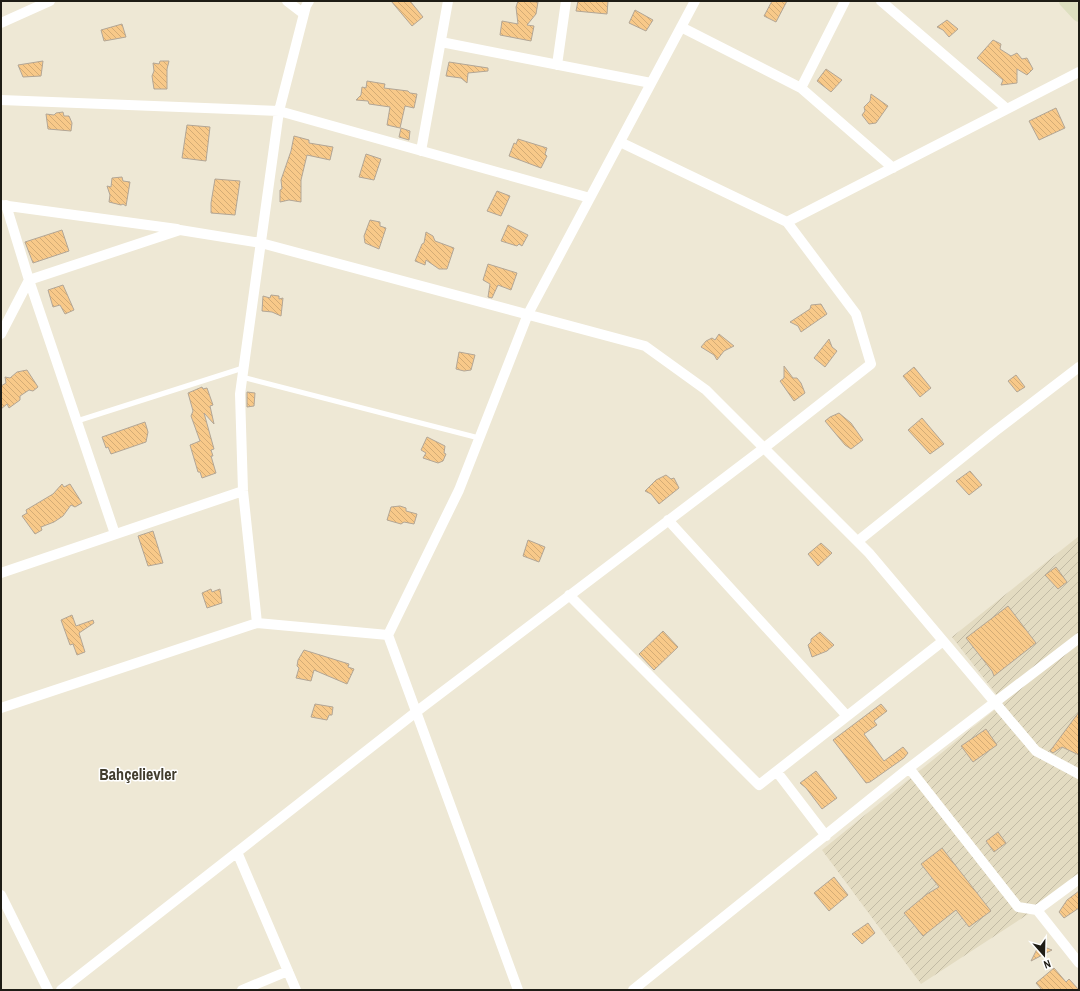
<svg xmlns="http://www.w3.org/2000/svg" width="1080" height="991" font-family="'Archivo Narrow',sans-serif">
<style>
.industrial{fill:url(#industrial-furrows)}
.building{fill:url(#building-back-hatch);stroke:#b2a696}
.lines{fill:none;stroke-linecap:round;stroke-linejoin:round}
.lane{stroke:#fff;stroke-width:5}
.street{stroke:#fff;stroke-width:10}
.secondary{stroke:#dddfc0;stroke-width:14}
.labels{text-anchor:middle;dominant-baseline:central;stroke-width:3;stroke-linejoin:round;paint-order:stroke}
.district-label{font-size:16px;font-weight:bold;fill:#423d2e;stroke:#fff}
</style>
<defs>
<pattern id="industrial-furrows" width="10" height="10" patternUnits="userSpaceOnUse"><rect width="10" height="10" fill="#e3dbc1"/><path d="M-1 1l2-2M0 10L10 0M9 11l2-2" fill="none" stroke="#c2bba5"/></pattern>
<pattern id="building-back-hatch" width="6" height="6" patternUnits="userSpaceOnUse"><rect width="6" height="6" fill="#f8c989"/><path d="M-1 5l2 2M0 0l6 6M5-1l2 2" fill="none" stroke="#d4ac75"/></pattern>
</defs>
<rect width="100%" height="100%" fill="#eee8d5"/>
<!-- industrial -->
<path class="industrial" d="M1079,536V881L921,984L822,850L1003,703L952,637Z"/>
<!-- building -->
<path class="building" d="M391,1H410L423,17L412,26Z
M518,1L538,2L536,14L527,25L534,26L531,41L500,35L502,21L518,24L516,7Z
M578,1H608L607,14L576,11Z
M772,1H787L776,22L764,16Z
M635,10L653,20L646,31L629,23Z
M947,20L958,29L949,37L943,30L937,27Z
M122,24L126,37L104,41L101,30Z
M993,40L1001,44L1000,49L1011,56L1017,53L1022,59L1027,58L1033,69L1027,75L1017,69V83L1001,85L1003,80L977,58Z
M43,61L41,76L23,77L18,65Z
M160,61H169L167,69V89H154L152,76L154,71L153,63L159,64Z
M449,62L488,68V71L468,73L467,83L461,78L446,76Z
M826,69L842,80L831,92L817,81Z
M367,81L385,84L384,88L408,91L410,93L417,94L414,108L405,106L400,128L387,125L390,107L369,104L368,101L356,100L361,95L362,87L366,88Z
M871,94L888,106L876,123L869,124L862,115L865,111L864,107L870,101Z
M1056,108L1065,128L1039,140L1029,121Z
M63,112L64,116H69L72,123L71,131L48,129L46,114L54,115L56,113Z
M187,125L210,127L206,161L182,158Z
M401,128L410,131L409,140L399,137Z
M294,136L309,140V143L333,147L330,160L307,155L301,180V202L289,200L280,202V190L282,189L281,180L291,151Z
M518,139L547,148L545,154L547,156L541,168L509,156L514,143L516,144Z
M366,154L381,159L374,180L359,177Z
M122,177L123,181L130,182L126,206L123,204L121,205L109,202L110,195L107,186L111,187L112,178Z
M215,179L240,181L235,215L211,213V203Z
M497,191L510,196L501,216L487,211Z
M370,220L380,222V226L386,228L379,249L365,243L364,236Z
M508,225L528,235L522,246L519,244L517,246L501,241Z
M62,230L69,251L33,263L25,242Z
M426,232L433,236L435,241L454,248L447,269H439L426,260L425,265L415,261L422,244L424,243Z
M488,264L517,273L511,290L498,285L492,298L488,297L490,284L483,280Z
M63,285L74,310L65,314L60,305L53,307L48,290Z
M271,295L279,296V299L283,298L281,316L272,312L262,311L263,296L270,298Z
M821,304L827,314L801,332L798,326L790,322L810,309L811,305Z
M719,334L734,346L724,351L717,360L714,355L701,347L706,341L712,338L715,340Z
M829,339L832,347L837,351L825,367L814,358Z
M459,352L475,355L471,370L464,371L456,369Z
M784,366L793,378H797L801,383L805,393L794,401L780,381L784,378Z
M914,367L931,388L920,397L903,376Z
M27,370L38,387L33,391L29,390L20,396V400L9,408L7,404L1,409V386L6,383L5,377L10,378L17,372Z
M1016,375L1025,387L1017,392L1008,381Z
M202,387L203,389L207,388L213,405L210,406L214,424L204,413L214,449L211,450L213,456H211L216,473L202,478L200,472H198L190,445L200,441L191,416L193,411L188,393Z
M247,392L255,393L254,406L247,407Z
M839,413L851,423L863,440L851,449L845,445L825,421L830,417Z
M922,418L944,444L930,454L908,430Z
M145,422L148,432L146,442L111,454L108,447L106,448L102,437Z
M427,437L445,446L444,453L446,454L443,461L438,463L423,458L426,453L421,450Z
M970,471L982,485L969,495L956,481Z
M666,475L671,479L674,478L679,488L659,504L651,494L645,491L656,480Z
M62,484L64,487L70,484L82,503L75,507L71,505L63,516L54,522L41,527L42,530L35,534L22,516L27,513L26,510L53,494Z
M400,506L406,508V511L417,514L414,524L404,522L401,524L387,520L391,507Z
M153,531L163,563L148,566L138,536Z
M528,540L545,547L539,562L523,556Z
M821,543L832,553L818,566L808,554Z
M1056,567L1067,582L1058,589L1045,575Z
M211,589L212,592L220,589L222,603L207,608L202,593Z
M1008,606L1036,643L994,676L992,671L966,638Z
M72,615L76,626L93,620L94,623L79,633L85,652L77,655L73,644L70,645L61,620Z
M663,631L678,647L654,670L639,654Z
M820,632L834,645L827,651L812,657L808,645L811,642V639Z
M304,650L349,664L348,667L354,669L347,684L314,670L311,681L296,678L299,668L297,666L298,660Z
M315,704L333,707L332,715H329L327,720L311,717Z
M881,704L887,711L874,721L877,725L864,734L884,761L903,747L908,753L904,758L870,782L866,783L833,740Z
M1079,712V755L1062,747L1053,753L1050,751Z
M986,729L997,745L973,762L961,746Z
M816,771L837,798L822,809L806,788L800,783Z
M998,832L1006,843L994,852L986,841Z
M942,848L991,911L969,927L956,910L923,936L904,913L927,894L939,887L921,864Z
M834,877L848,895L829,911L814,893Z
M1079,891V908L1064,918L1059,912L1067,900Z
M868,923L875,933L862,944L852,934Z
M1039,945L1052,950L1031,961Z
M1054,968L1066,982L1069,979L1079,990H1042L1036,983Z"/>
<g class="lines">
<!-- lane -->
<path class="lane" d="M242,377L479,438
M77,421L243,368"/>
<!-- street -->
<path class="street" d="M287,1L304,14
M881,1L1007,109
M1,23L50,1
M681,27L801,88L893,168
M441,42L651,83
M557,65L566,1
M801,88L845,1
M1,100L279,111L590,198
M421,151L448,1
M1,205L177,229
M6,205L29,280L115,534
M787,222L1079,72
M1,334L29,280L180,230L261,243L645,346L706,390L869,553L1036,751L1079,774
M668,520L847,716
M858,541L994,432L1079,367
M1,573L243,491
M569,595L759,785L943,641
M257,623L243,491L240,394L279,111L306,6L309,1
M1,708L257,623L388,635
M909,768L1018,907L1037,910L1079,963
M777,772L826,836
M237,852L296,990
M1,895L48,990
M1037,910L1079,879
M61,990L416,712L764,448L871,364L856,314L787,222L620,142
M242,990L288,971
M518,990L388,635L459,490L528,314L695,1
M633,990L909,768L1079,638"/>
<!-- secondary -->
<path class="secondary" d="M1066,1L1079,15"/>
</g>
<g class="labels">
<!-- district labels -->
<g class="district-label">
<text x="138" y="774">Bahçelievler</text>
</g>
</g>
<!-- border -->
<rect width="1080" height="991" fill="none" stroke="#1e1c15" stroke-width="4"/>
<!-- north arrow -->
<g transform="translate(1044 955) rotate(160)" stroke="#ffffff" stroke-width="3" paint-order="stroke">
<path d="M0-3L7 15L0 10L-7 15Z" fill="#1e1c15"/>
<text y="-6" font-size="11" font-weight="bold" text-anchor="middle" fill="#1e1c15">N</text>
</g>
</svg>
